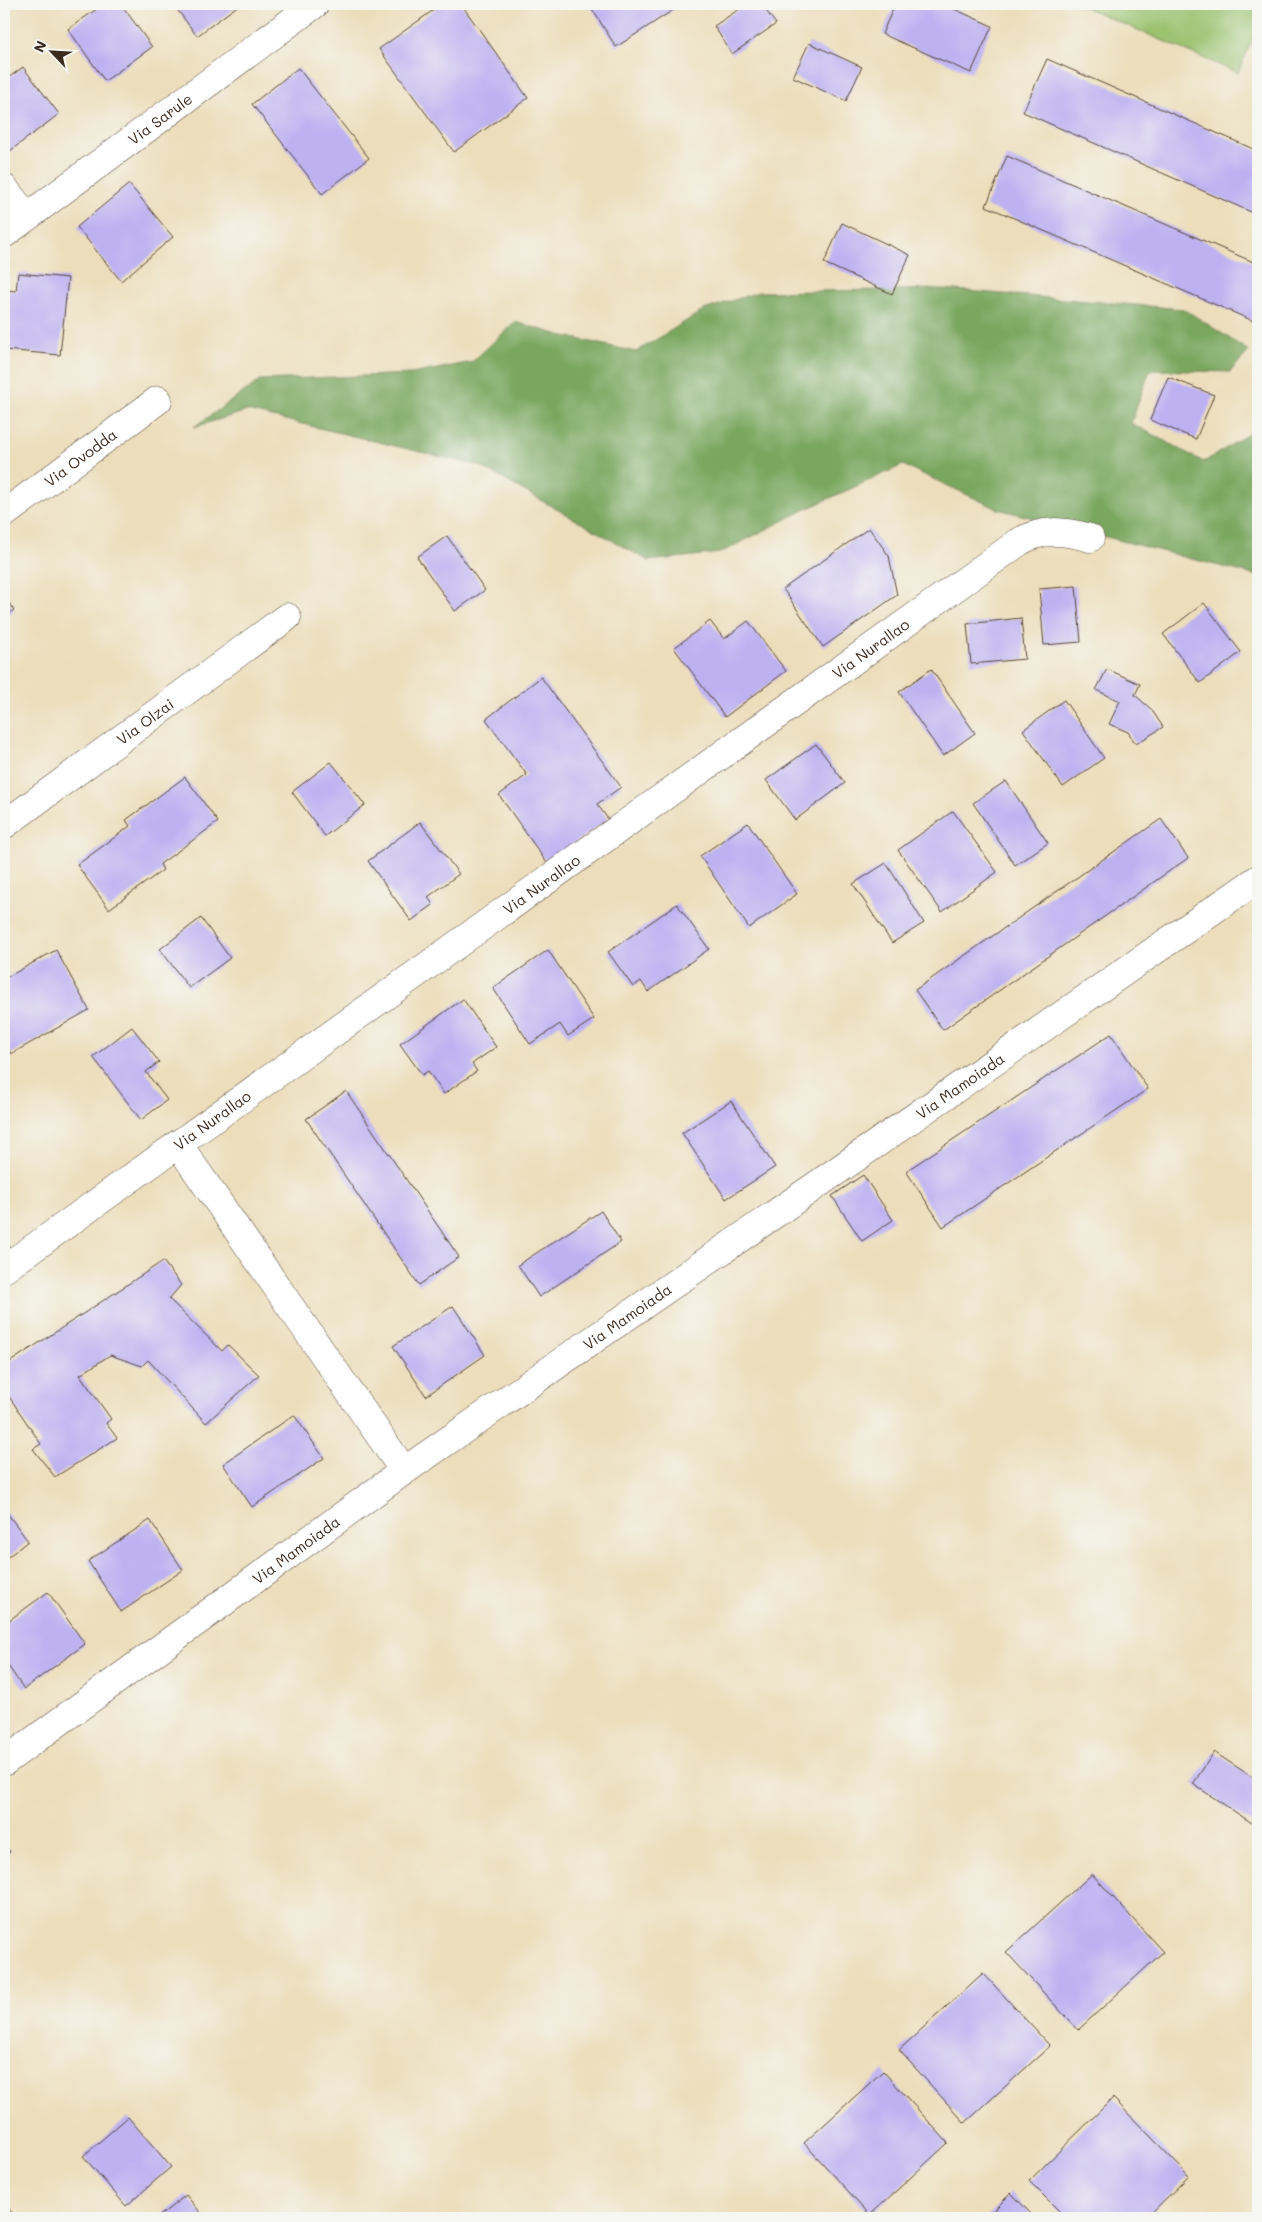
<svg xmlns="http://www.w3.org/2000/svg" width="1262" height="2222" font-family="Mali,sans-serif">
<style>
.green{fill:#99c16d;stroke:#6a7646}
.forest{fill:#7aa760;stroke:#5a683f}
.building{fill:#bdb1f1}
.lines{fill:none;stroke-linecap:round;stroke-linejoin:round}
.minor-casing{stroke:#564536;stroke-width:29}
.minor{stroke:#fff;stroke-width:28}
.labels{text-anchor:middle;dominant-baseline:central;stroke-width:5;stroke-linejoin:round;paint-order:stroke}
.street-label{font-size:15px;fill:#3b2a1e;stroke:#f6f6f2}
</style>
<rect width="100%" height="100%" fill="#f6f6f2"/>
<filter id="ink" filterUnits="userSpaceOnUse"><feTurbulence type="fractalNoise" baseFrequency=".02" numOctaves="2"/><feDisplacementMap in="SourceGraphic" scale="10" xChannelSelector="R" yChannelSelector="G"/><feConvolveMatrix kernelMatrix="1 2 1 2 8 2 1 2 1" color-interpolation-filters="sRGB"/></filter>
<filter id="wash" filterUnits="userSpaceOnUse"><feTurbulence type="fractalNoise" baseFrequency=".0096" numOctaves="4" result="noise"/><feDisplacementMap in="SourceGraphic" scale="20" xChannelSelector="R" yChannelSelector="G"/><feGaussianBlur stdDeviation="1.12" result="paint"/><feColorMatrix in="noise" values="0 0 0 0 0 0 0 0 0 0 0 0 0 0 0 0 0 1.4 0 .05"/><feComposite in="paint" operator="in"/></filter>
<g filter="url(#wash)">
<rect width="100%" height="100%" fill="#ecdebb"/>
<!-- green -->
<path class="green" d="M1077,4H1258V26L1238,73Z"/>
<!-- forest -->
<path class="forest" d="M943,289L1184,309L1249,351L1230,372L1150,370L1131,423L1204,462L1258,428V576L998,509L903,465L806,509L720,553L649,561L480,466L247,411L194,427L261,380L412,374L472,362L515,322L560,335L636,352L704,310L758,292Z"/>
<g id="blocks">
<!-- building -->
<path class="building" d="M104,4H121L152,47L105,81L68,29Z
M173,4H240L197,36Z
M442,4H461L528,98L454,152L379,49Z
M589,4H676L678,7L616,47Z
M747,4H761L776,24L732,54L714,26Z
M895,4H943L992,26L971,73L882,34Z
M809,43L862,67L846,101L793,77Z
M1047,59L1258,151V215L1023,112Z
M23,67L59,114L10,151L4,143V81Z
M298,68L369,158L322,194L252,104Z
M1007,156L1258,264V323L986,206Z
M129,184L173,237L121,281L77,227Z
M842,223L910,255L892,294L824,263Z
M18,273L68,278L60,355L4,350V290L16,291Z
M1168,377L1214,395L1196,439L1150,420Z
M869,528L889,556L897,595L823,647L783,589Z
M447,536L485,590L455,611L417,557Z
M1076,586L1081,642L1044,645L1039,589Z
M4,596L14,610L4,618Z
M1204,603L1241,652L1200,683L1163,634Z
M1021,618L1025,659L971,664L967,624Z
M710,621L724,639L748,621L786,671L725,717L674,648Z
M931,669L975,733L943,756L899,692Z
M1107,669L1140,684L1135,695L1151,709L1163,727L1136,744L1128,732L1109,724L1120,701L1096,690Z
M541,677L621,787L597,804L608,819L547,863L499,795L527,775L486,719Z
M1064,700L1104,758L1063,787L1023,730Z
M816,744L845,783L795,820L766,780Z
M331,762L365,805L325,836L292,792Z
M185,777L218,822L160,864L163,870L109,909L77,865L130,826L126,820Z
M1006,781L1048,843L1015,865L973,803Z
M953,811L997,872L942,912L898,850Z
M1161,819L1188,858L943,1030L915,990Z
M420,822L459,874L428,897L433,905L411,921L368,861Z
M748,823L797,894L749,928L700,856Z
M886,863L924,923L892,943L853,884Z
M677,904L709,949L648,992L641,981L633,987L608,952Z
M201,918L230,958L189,988L160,949Z
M56,950L89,1010L11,1054L4,1041V979Z
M548,950L594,1019L568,1036L560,1024L530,1044L493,988Z
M463,999L496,1047L472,1064L477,1071L444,1094L428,1071L422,1075L400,1044Z
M132,1027L159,1062L146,1072L167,1100L141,1120L93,1057Z
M1111,1034L1148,1089L943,1227L906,1171Z
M346,1091L459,1257L419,1285L306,1119Z
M731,1101L775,1167L726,1199L682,1133Z
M863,1175L893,1220L862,1241L832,1196Z
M601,1211L621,1242L539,1297L518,1265Z
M163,1261L181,1285L169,1299L222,1351L228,1345L259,1375L206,1423L148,1360L142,1366L110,1355L80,1375L111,1419L106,1423L117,1438L55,1477L33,1449L41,1444L4,1389V1366Z
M453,1306L485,1355L426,1396L393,1346Z
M294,1415L324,1458L252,1507L223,1464Z
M4,1509L28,1541L4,1560Z
M150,1520L183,1570L121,1612L88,1561Z
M48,1592L85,1644L24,1689L4,1660V1624Z
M1214,1752L1258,1781V1827L1193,1784Z
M4,1843L10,1852L4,1857Z
M1092,1874L1163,1952L1078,2030L1006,1952Z
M983,1973L1050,2046L965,2123L899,2050Z
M883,2071L948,2143L870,2215L804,2143Z
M1113,2098L1189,2176L1146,2218H1066L1029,2181Z
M128,2117L171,2167L126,2206L83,2156Z
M1011,2193L1035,2218H986Z
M186,2195L205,2218H157Z
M6,2206L17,2218H4V2209Z"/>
</g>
</g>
<g filter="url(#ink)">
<use href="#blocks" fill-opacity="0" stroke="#564536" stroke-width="1"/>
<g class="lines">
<defs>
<g id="minor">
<path d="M4,188L27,217"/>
<path id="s1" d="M4,234L315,4"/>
<path id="s2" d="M4,514L158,400"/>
<path id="s3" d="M4,825L287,617"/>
<path d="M178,1144L404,1471"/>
<path id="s4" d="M4,1269L1019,542C1043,528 1064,531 1090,538"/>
<path id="s5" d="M4,1762L404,1471L1258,879"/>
</g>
</defs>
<!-- minor casing -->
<use href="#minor" class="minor-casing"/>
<!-- minor -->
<use href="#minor" class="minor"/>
</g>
</g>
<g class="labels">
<!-- street labels -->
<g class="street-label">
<text stroke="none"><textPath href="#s1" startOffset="194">Via Sarule</textPath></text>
<text stroke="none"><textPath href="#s2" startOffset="95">Via Ovodda</textPath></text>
<text stroke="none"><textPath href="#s4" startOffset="1066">Via Nurallao</textPath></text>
<text stroke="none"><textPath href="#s3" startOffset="175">Via Olzai</textPath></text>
<text stroke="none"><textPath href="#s4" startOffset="661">Via Nurallao</textPath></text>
<text stroke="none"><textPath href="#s5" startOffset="1171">Via Mamoiada</textPath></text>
<text stroke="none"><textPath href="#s4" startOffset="256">Via Nurallao</textPath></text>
<text stroke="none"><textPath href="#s5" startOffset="766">Via Mamoiada</textPath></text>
<text stroke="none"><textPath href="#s5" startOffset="361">Via Mamoiada</textPath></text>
</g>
</g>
<!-- margin -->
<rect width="1262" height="2222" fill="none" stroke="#f6f6f2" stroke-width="20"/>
<!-- north arrow -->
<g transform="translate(52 52) rotate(295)" stroke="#f6f6f2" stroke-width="4" paint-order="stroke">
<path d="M0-4L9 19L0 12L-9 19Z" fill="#3b2a1e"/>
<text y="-8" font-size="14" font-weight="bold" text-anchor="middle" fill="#3b2a1e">N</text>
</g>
</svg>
